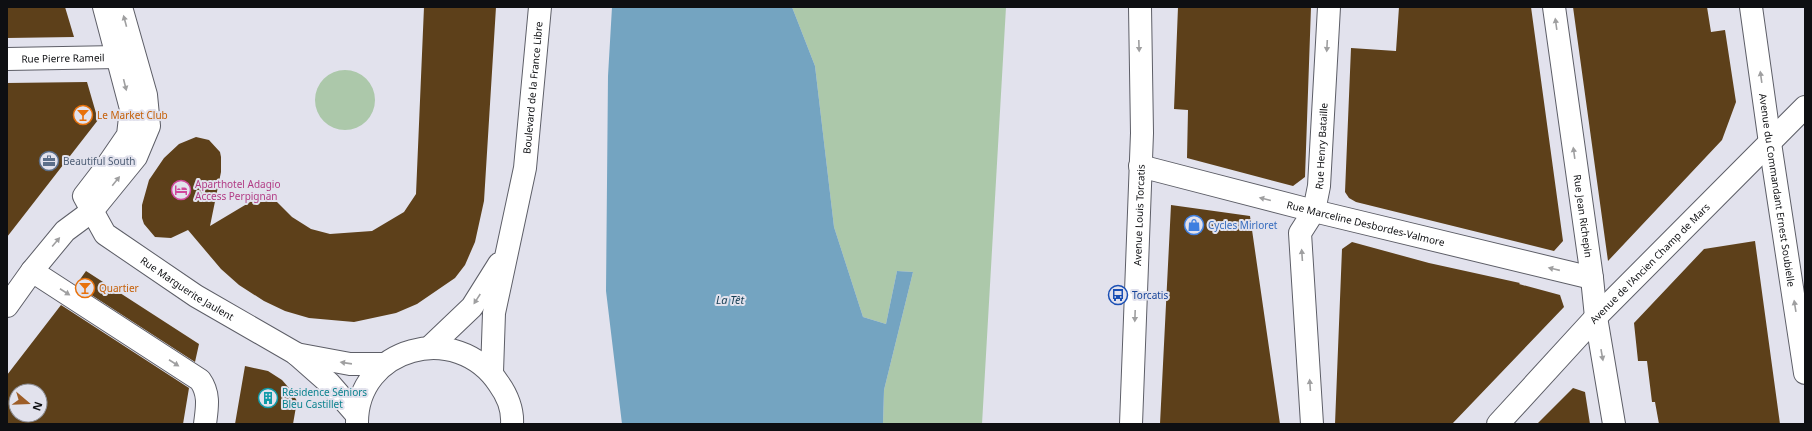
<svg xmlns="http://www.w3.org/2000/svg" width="1812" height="431" font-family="'Noto Sans',sans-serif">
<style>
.green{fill:#acc8aa}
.water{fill:#74a4c1}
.building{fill:#5d401a;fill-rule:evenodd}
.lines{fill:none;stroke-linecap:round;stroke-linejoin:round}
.street-casing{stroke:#5d5e67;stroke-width:24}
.secondary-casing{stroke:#5d5e67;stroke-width:24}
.primary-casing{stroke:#5d5e67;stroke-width:24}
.street{stroke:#fff;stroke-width:22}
.secondary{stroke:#fff;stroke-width:22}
.primary{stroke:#fff;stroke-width:22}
.oneway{fill:#9f9fa0}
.labels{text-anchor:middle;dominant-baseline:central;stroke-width:4;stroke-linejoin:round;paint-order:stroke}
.street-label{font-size:10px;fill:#0e0f12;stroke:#e2e2ed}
.food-label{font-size:10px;fill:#c56008;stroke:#e2e2ed;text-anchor:start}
.service-label{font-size:10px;fill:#4e5e75;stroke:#e2e2ed;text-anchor:start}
.hotel-label{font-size:10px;fill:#b23c85;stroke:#e2e2ed;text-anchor:start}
.shop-label{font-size:10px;fill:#366cbe;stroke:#e2e2ed;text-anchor:start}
.transit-label{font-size:10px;fill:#164399;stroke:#e2e2ed;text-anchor:start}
.culture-label{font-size:10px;fill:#0d838f;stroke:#e2e2ed;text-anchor:start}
.water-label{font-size:11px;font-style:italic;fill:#143c52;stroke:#e2e2ed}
</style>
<rect width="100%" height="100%" fill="#e2e2ed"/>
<!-- green -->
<path class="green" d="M792,7H1006L982,424H883L884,390L913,272L897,271L886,324L863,317L834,227L815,66Z
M315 100a30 30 0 1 1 60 0a30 30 0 1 1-60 0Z"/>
<!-- water -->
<path class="water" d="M612,7H792L815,66L834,227L863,317L886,324L897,271L913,272L884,390L883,424H622L606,291L608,76Z"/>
<!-- building -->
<path class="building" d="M7,7H65L74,37L7,38Z
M424,7H496L484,201L475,242L465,265L455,278L417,304L396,313L354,322L309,318L285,311L264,301L239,285L221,269L188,230L171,238L155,237L144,224L142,218V205L149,180L164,158L179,144L196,137L209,140L220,152L221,157V172L210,226L267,192L292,217L311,229L330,234L372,231L404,212L416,194Z
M1178,7H1311L1305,177L1293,186L1187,158L1188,110L1174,109Z
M1399,7H1531L1563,241L1554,251L1356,202L1349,198L1345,192L1351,48L1396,51Z
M1573,7H1707L1711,32L1725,30L1736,102L1722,140L1608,261Z
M87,82L98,120L7,237V83Z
M1171,205L1250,216L1280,424H1160Z
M1755,241L1780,424H1659L1655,402H1652L1647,361H1638L1634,323L1704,249Z
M1352,242L1429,263L1520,283L1519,284L1560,295L1564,307L1452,424H1335L1342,249Z
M86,271L199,344L195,362L76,285Z
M61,305L189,388L183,424H7V375ZM16,391H40V415H16Z
M245,366L268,371L282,380L289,388L297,401L293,424H235Z
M1573,388L1585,392L1590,424H1537Z"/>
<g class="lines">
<defs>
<g id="street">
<path id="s1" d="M1554,7L1592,278L1596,317L1614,424"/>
<path id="s2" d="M1751,7L1770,143L1805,373"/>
<path id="s3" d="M7,59L118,57"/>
<path id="s4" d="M1140,166L1314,211L1592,278"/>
<path d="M32,271L200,380C210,394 207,408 205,424"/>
<path id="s5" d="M1131,424L1142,133L1140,7"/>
<path id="s6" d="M1312,424L1300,233L1314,211L1319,186L1329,7"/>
<path id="s7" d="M1498,424L1596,317L1805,107"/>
</g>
<g id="secondary">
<path id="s8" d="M104,7L131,109L128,135L104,170L84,196L105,234L196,296L295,353L329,383L356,414"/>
<path d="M7,306L32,271L65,231L92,211L136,157L149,126L146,95L121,7"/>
<path d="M296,354L350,364H385"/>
</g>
<g id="primary">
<path d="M430,347L472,307L499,264"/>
<path id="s9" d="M492,372L494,313L525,168L540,7"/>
<path d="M357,424C356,347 457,320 499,384C507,395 513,410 512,424"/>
</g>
</defs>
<!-- street casing -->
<use href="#street" class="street-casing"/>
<!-- secondary casing -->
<use href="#secondary" class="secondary-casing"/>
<!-- primary casing -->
<use href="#primary" class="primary-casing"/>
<!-- street -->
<use href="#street" class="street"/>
<!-- secondary -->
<use href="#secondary" class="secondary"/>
<!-- primary -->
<use href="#primary" class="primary"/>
</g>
<!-- one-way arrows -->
<defs><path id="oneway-solid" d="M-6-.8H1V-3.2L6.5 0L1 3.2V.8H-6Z"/></defs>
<g class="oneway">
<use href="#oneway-solid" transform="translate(125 21) rotate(-105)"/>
<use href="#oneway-solid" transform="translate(1556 24) rotate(-98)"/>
<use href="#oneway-solid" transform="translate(1139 46) rotate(88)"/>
<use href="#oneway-solid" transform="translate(1327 46) rotate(93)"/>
<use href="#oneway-solid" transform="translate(1761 77) rotate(-98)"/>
<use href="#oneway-solid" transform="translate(125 85) rotate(76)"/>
<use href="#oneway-solid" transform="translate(1574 153) rotate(-98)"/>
<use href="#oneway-solid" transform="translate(116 181) rotate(-51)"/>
<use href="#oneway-solid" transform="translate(1265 199) rotate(-166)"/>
<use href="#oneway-solid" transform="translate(56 242) rotate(-50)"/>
<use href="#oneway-solid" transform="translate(1302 255) rotate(-94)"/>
<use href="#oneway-solid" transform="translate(1554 269) rotate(-167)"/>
<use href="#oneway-solid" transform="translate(65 292) rotate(33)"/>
<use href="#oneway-solid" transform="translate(477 299) rotate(123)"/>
<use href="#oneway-solid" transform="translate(1795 306) rotate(-99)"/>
<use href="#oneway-solid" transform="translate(1135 316) rotate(92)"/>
<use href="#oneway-solid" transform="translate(1602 355) rotate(80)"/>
<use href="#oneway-solid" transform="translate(174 363) rotate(33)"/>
<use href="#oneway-solid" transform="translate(346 363) rotate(-172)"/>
<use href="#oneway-solid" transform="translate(1310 385) rotate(-94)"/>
</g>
<!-- icons -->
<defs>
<symbol id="bar-ring" viewBox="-11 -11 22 22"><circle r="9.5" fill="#e2e2ed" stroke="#e8710a" stroke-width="1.5"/><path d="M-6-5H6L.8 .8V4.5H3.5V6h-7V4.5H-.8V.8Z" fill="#e8710a"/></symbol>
<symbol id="office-ring" viewBox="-11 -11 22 22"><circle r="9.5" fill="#e2e2ed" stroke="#5c6f8a" stroke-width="1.5"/><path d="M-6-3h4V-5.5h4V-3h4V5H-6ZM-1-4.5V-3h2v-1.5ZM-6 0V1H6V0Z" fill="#5c6f8a"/></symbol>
<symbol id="hotel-ring" viewBox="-11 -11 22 22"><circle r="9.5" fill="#e2e2ed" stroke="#d1479c" stroke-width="1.5"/><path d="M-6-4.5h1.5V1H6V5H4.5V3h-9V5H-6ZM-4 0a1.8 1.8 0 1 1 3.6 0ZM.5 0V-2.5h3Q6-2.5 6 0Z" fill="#d1479c"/></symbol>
<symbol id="shop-ring" viewBox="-11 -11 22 22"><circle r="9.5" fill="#e2e2ed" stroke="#3f7fe0" stroke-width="1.5"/><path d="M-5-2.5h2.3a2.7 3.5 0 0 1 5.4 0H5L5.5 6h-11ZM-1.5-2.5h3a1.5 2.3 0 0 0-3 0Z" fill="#3f7fe0"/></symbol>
<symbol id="bus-ring" viewBox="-11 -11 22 22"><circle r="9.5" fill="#e2e2ed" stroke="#1a4fb4" stroke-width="1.5"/><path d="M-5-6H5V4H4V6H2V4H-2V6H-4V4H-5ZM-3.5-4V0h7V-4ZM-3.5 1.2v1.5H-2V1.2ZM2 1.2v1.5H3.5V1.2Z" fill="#1a4fb4"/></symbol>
<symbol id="building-ring" viewBox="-11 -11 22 22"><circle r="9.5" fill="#e2e2ed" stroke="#0f9aa8" stroke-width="1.5"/><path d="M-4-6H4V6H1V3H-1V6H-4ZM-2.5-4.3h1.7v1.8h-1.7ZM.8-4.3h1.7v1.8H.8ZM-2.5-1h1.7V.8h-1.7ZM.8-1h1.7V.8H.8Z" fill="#0f9aa8"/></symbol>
</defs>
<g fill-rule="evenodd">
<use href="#bar-ring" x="72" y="104" width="22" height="22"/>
<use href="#office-ring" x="38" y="150" width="22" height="22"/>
<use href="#hotel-ring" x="170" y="179" width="22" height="22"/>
<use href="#shop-ring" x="1183" y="214" width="22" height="22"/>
<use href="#bar-ring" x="74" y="277" width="22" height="22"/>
<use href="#bus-ring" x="1107" y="284" width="22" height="22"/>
<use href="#building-ring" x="257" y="387" width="22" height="22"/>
</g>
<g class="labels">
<!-- street labels -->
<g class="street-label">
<text stroke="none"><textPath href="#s3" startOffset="56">Rue Pierre Rameil</textPath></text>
<text stroke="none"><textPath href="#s9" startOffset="288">Boulevard de la France Libre</textPath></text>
<text stroke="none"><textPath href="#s6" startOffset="283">Rue Henry Bataille</textPath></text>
<text stroke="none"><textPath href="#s2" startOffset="185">Avenue du Commandant Ernest Soubielle</textPath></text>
<text stroke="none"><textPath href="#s5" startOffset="209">Avenue Louis Torcatis</textPath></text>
<text stroke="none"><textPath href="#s1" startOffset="211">Rue Jean Richepin</textPath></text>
<text stroke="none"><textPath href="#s4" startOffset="233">Rue Marceline Desbordes-Valmore</textPath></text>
<text stroke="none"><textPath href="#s7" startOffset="221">Avenue de l'Ancien Champ de Mars</textPath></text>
<text stroke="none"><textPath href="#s8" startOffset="349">Rue Marguerite Jaulent</textPath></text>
</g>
<!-- food labels -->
<g class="food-label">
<text x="97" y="115">Le Market Club</text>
<text x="99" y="288">Quartier</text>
</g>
<!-- service labels -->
<g class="service-label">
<text x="63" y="161">Beautiful South</text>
</g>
<!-- hotel labels -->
<g class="hotel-label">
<text x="195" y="184">Aparthotel Adagio<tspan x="195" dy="12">Access Perpignan</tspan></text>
</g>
<!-- shop labels -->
<g class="shop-label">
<text x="1208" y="225">Cycles Mirloret</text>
</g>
<!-- transit labels -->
<g class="transit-label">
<text x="1132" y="295">Torcatis</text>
</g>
<!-- culture labels -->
<g class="culture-label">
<text x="282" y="392">Résidence Séniors<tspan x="282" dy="12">Bleu Castillet</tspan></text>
</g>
<!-- water labels -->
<g class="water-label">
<text x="730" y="299">La Têt</text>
</g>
</g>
<!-- border -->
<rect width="1812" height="431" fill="none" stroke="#0e0f12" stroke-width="16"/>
<!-- north arrow -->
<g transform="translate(28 403) rotate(109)"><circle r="19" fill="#e2e2ed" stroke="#8d8e95"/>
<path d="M0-3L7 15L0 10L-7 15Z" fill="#9d5d27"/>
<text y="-6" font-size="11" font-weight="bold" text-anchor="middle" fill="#0e0f12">N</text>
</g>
</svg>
